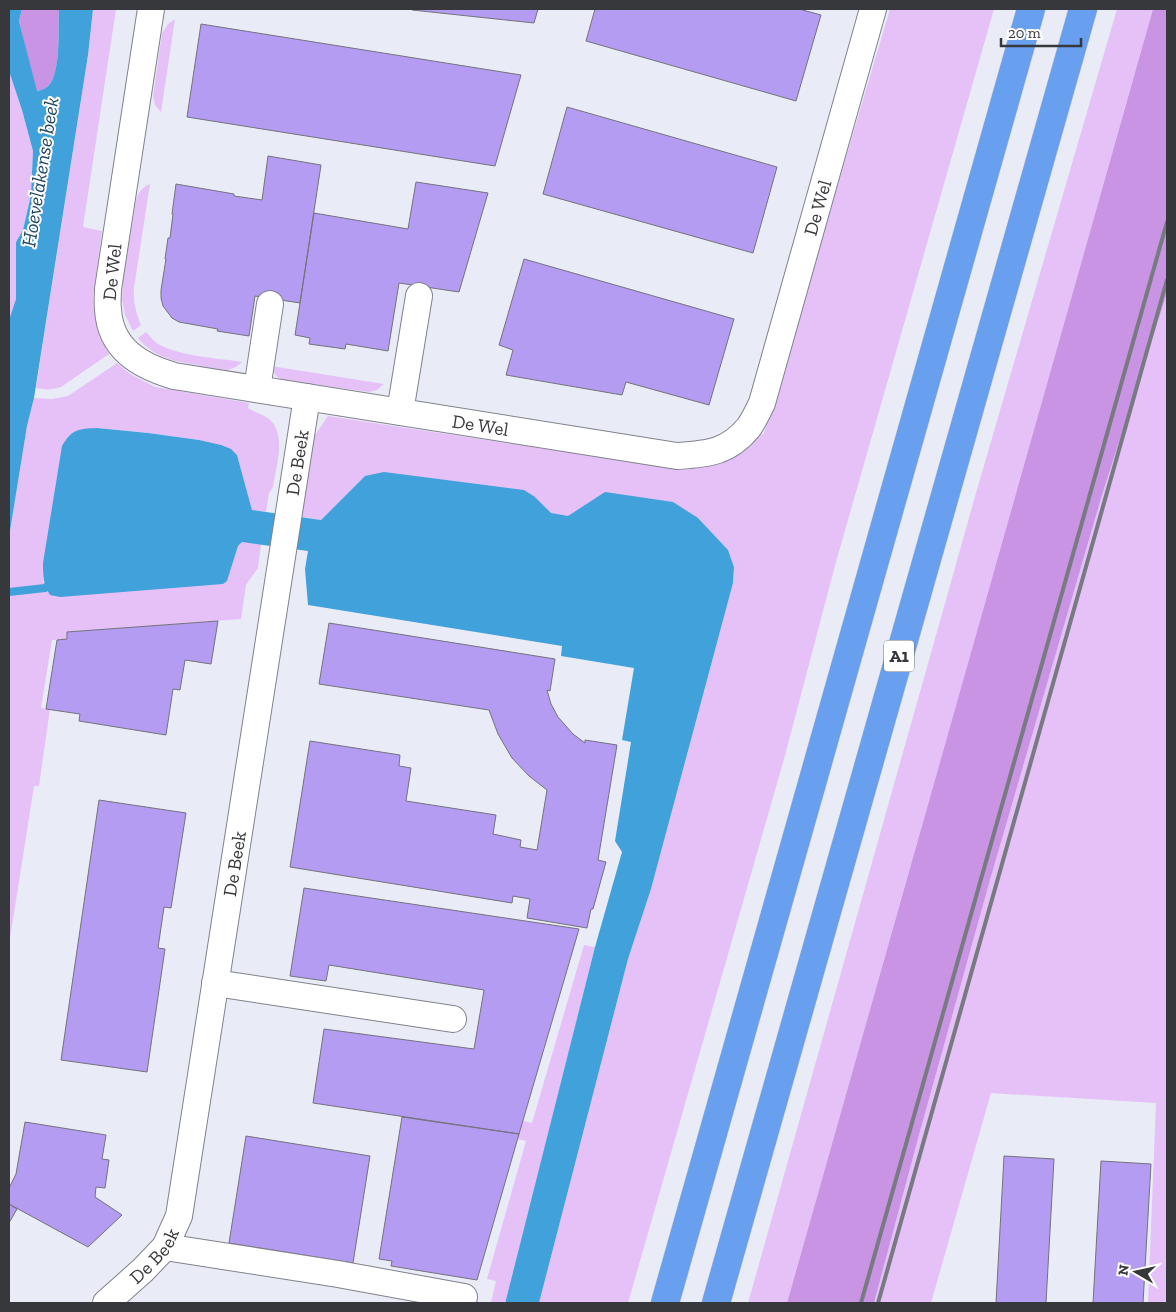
<svg xmlns="http://www.w3.org/2000/svg" width="1176" height="1312" font-family="'Zilla Slab',serif">
<style>
.green{fill:#e5c1f7}
.forest{fill:#c994e3}
.water{fill:#41a1db}
.lines{fill:none;stroke-linecap:round;stroke-linejoin:round}
.stream{stroke:#41a1db;stroke-width:8}
.building{fill:#b39cf2;stroke:#74727c}
.minor-casing{stroke:#80828c;stroke-width:28}
.highway-casing{stroke:#cbcbcc;stroke-width:29}
.minor{stroke:#fff;stroke-width:26}
.highway{stroke:#689fef;stroke-width:28}
.rail{stroke:#787a81;stroke-width:4}
.labels{text-anchor:middle;dominant-baseline:central;stroke-width:4;stroke-linejoin:round;paint-order:stroke}
.shield{fill:#fff;stroke:#737476;stroke-width:1}
.shield-label{font-size:18px;font-weight:bold;fill:#37383c}
.street-label{font-size:19px;fill:#37383c;stroke:#fff}
.water-label{font-size:20px;font-style:italic;fill:#204760;stroke:#fff}
</style>
<rect width="100%" height="100%" fill="#e9ecf7"/>
<!-- green -->
<path class="green" d="M93,9H116L83,227L102,231L93,297C93,318 99,336 109,354L61,387C52,390 45,390 36,388L88,55Z
M890,9H994L836,562L784,759L628,1303H539L628,959L651,889L733,583L734,567L728,550L698,518L576,512L569,517L551,514L535,497L365,476L321,520L298,516L308,445L328,416L677,469L721,464L764,433Z
M1117,9H1153L787,1303H748L976,493Z
M175,19L161,112L155,105L153,96L162,33L168,24Z
M9,71L22,110L33,151L31,195L23,230L16,242V299L9,320Z
M150,184L134,288C133,302 136,313 141,325L133,331L125,315L122,299L123,281L136,200C138,193 142,187 150,184Z
M1167,293V1303H1148L1156,1103L991,1093L931,1303H874L919,1135L990,880L1102,495Z
M146,332C149,335 151,338 154,341C173,356 218,358 242,362L236,367L228,370C217,369 207,367 197,365C173,361 155,358 138,338Z
M117,363L130,374L155,387L249,403L248,408C254,412 263,414 269,419C287,434 276,467 273,487L269,493L266,512L252,510L237,455L199,440L148,433L97,428L43,563V577L45,588L227,580L238,546L242,542L261,544L258,568L246,585L241,619L67,632V639L52,640L41,708L50,709L39,786H34L9,945V537L27,426L34,398L52,399L68,396Z
M271,366L384,384L377,390L369,392L283,380L276,376Z
M584,945L595,947L506,1303H490L491,1302L496,1281L487,1279L526,1141L514,1138L519,1120L532,1123Z"/>
<!-- forest -->
<path class="forest" d="M22,9H59C58,27 61,70 50,84C46,89 42,90 36,91L19,21Z
M1153,9H1167V293L1102,495L990,880L919,1135L874,1303H787Z"/>
<!-- water -->
<path class="water" d="M9,9H22L19,21L37,91C42,90 47,88 50,84C61,69 58,27 59,9H93L88,55L34,398L27,426L9,537V320L16,299V242L23,230L31,195L33,151L22,110L9,71Z
M97,428L148,433L199,440L221,445L231,449L237,455L252,510L321,520L365,476L384,472L524,490L535,497L551,513L568,516L605,492L673,502L698,518L728,550L734,567L733,583L651,889L628,959L539,1303H506V1300L595,947L622,852L615,841L631,742L622,740L634,668L561,656L562,646L308,605L305,569L308,551L242,542L238,546L227,581L223,584L60,597L50,595C43,584 43,575 43,563L62,446C72,429 78,429 97,428Z"/>
<g class="lines">
<!-- stream -->
<path class="stream" d="M9,592L45,588L52,582"/>
</g>
<!-- building -->
<path class="building" d="M412,9H538L534,23L412,10Z
M595,9H799L821,15L796,101L586,41Z
M201,24L521,75L495,166L187,117Z
M567,107L777,167L753,253L543,194Z
M268,156L321,165L300,303L255,296L249,336L217,331L218,329L179,322L172,318L163,306L161,298V290L166,259H165L168,238H170L173,214H172L176,184L234,194V196L262,200Z
M416,182L488,193L459,292L399,283L388,351L346,344L345,349L309,344L310,338L295,335L314,213L408,229Z
M524,259L734,319L709,405L626,382L622,395L506,375L513,350L499,345Z
M218,621L211,664L185,660L180,690L173,689L166,735L79,721L80,714L46,709L57,640L67,639V632Z
M329,623L555,659L550,691L547,690L551,704L558,717L573,734L585,743V740L617,745L598,860L606,862L593,909H591L587,928L527,918L530,899L513,896L512,903L290,867L310,741L400,755L399,766L411,768L406,801L496,815L493,834L521,840L520,847L537,850L547,790L529,776L512,758L498,734L489,710L319,684Z
M99,800L186,813L171,908L164,907L158,948L165,949L147,1072L61,1060Z
M304,888L579,929L519,1134L313,1103L324,1029L474,1049L484,990L329,965L326,981L290,976Z
M402,1117L519,1134L477,1280L391,1266L392,1261L379,1259Z
M25,1122L106,1135L102,1159L109,1160L105,1188L96,1187L95,1197L122,1215L88,1247L9,1204V1188L16,1174Z
M246,1136L370,1156L353,1263L229,1243Z
M1004,1156L1054,1159L1046,1303H996Z
M1101,1161L1151,1164L1143,1303H1093Z
M9,1204L17,1209L9,1223Z"/>
<g class="lines">
<defs>
<g id="minor">
<path id="s1" d="M151,9L108,289C108,296 107,303 108,309C110,349 140,366 174,376L677,456C707,454 728,453 749,427C754,420 758,411 762,403L873,9"/>
<path d="M257,389L270,304"/>
<path d="M400,412L419,296"/>
<path d="M215,983L453,1019"/>
<path d="M165,1247L338,1274L464,1297"/>
<path id="s2" d="M106,1303L143,1270L165,1247L179,1216L307,397"/>
</g>
<path id="highway" d="M665,1303L1031,9
M716,1303L1083,9"/>
</defs>
<!-- minor casing -->
<use href="#minor" class="minor-casing"/>
<!-- highway casing -->
<use href="#highway" class="highway-casing"/>
<!-- minor -->
<use href="#minor" class="minor"/>
<!-- highway -->
<use href="#highway" class="highway"/>
<!-- rail -->
<path class="rail" d="M861,1303L1167,222
M878,1303L1167,280"/>
</g>
<g class="labels">
<!-- shield labels -->
<rect class="shield" x="884" y="640.5" width="30" height="31" rx="4"/>
<g class="shield-label">
<text x="899" y="656">A1</text>
</g>
<!-- street labels -->
<g class="street-label">
<text stroke="none"><textPath href="#s1" startOffset="1225">De Wel</textPath></text>
<text transform="translate(112 272) rotate(-84)">De Wel</text>
<text stroke="none"><textPath href="#s1" startOffset="715">De Wel</textPath></text>
<text stroke="none"><textPath href="#s2" startOffset="878">De Beek</textPath></text>
<text stroke="none"><textPath href="#s2" startOffset="472">De Beek</textPath></text>
<text stroke="none"><textPath href="#s2" startOffset="68">De Beek</textPath></text>
</g>
<!-- water labels -->
<g class="water-label">
<text transform="translate(40 172) rotate(-81)">Hoevelakense beek</text>
</g>
</g>
<!-- border -->
<rect width="1176" height="1312" fill="none" stroke="#37383c" stroke-width="20"/>
<!-- north arrow -->
<g transform="translate(1136 1272) rotate(279)" stroke="#ffffff" stroke-width="4" paint-order="stroke">
<path d="M0-4L9 19L0 12L-9 19Z" fill="#37383c"/>
<text y="-8" font-size="14" font-weight="bold" text-anchor="middle" fill="#37383c">N</text>
</g>
<!-- scale -->
<path d="M1001 38v8h80v-8" fill="none" stroke="#37383c" stroke-width="2.5"/>
<text x="1008" y="38" font-size="15" fill="#37383c" stroke="#ffffff" stroke-width="4" paint-order="stroke">20 m</text>
</svg>
